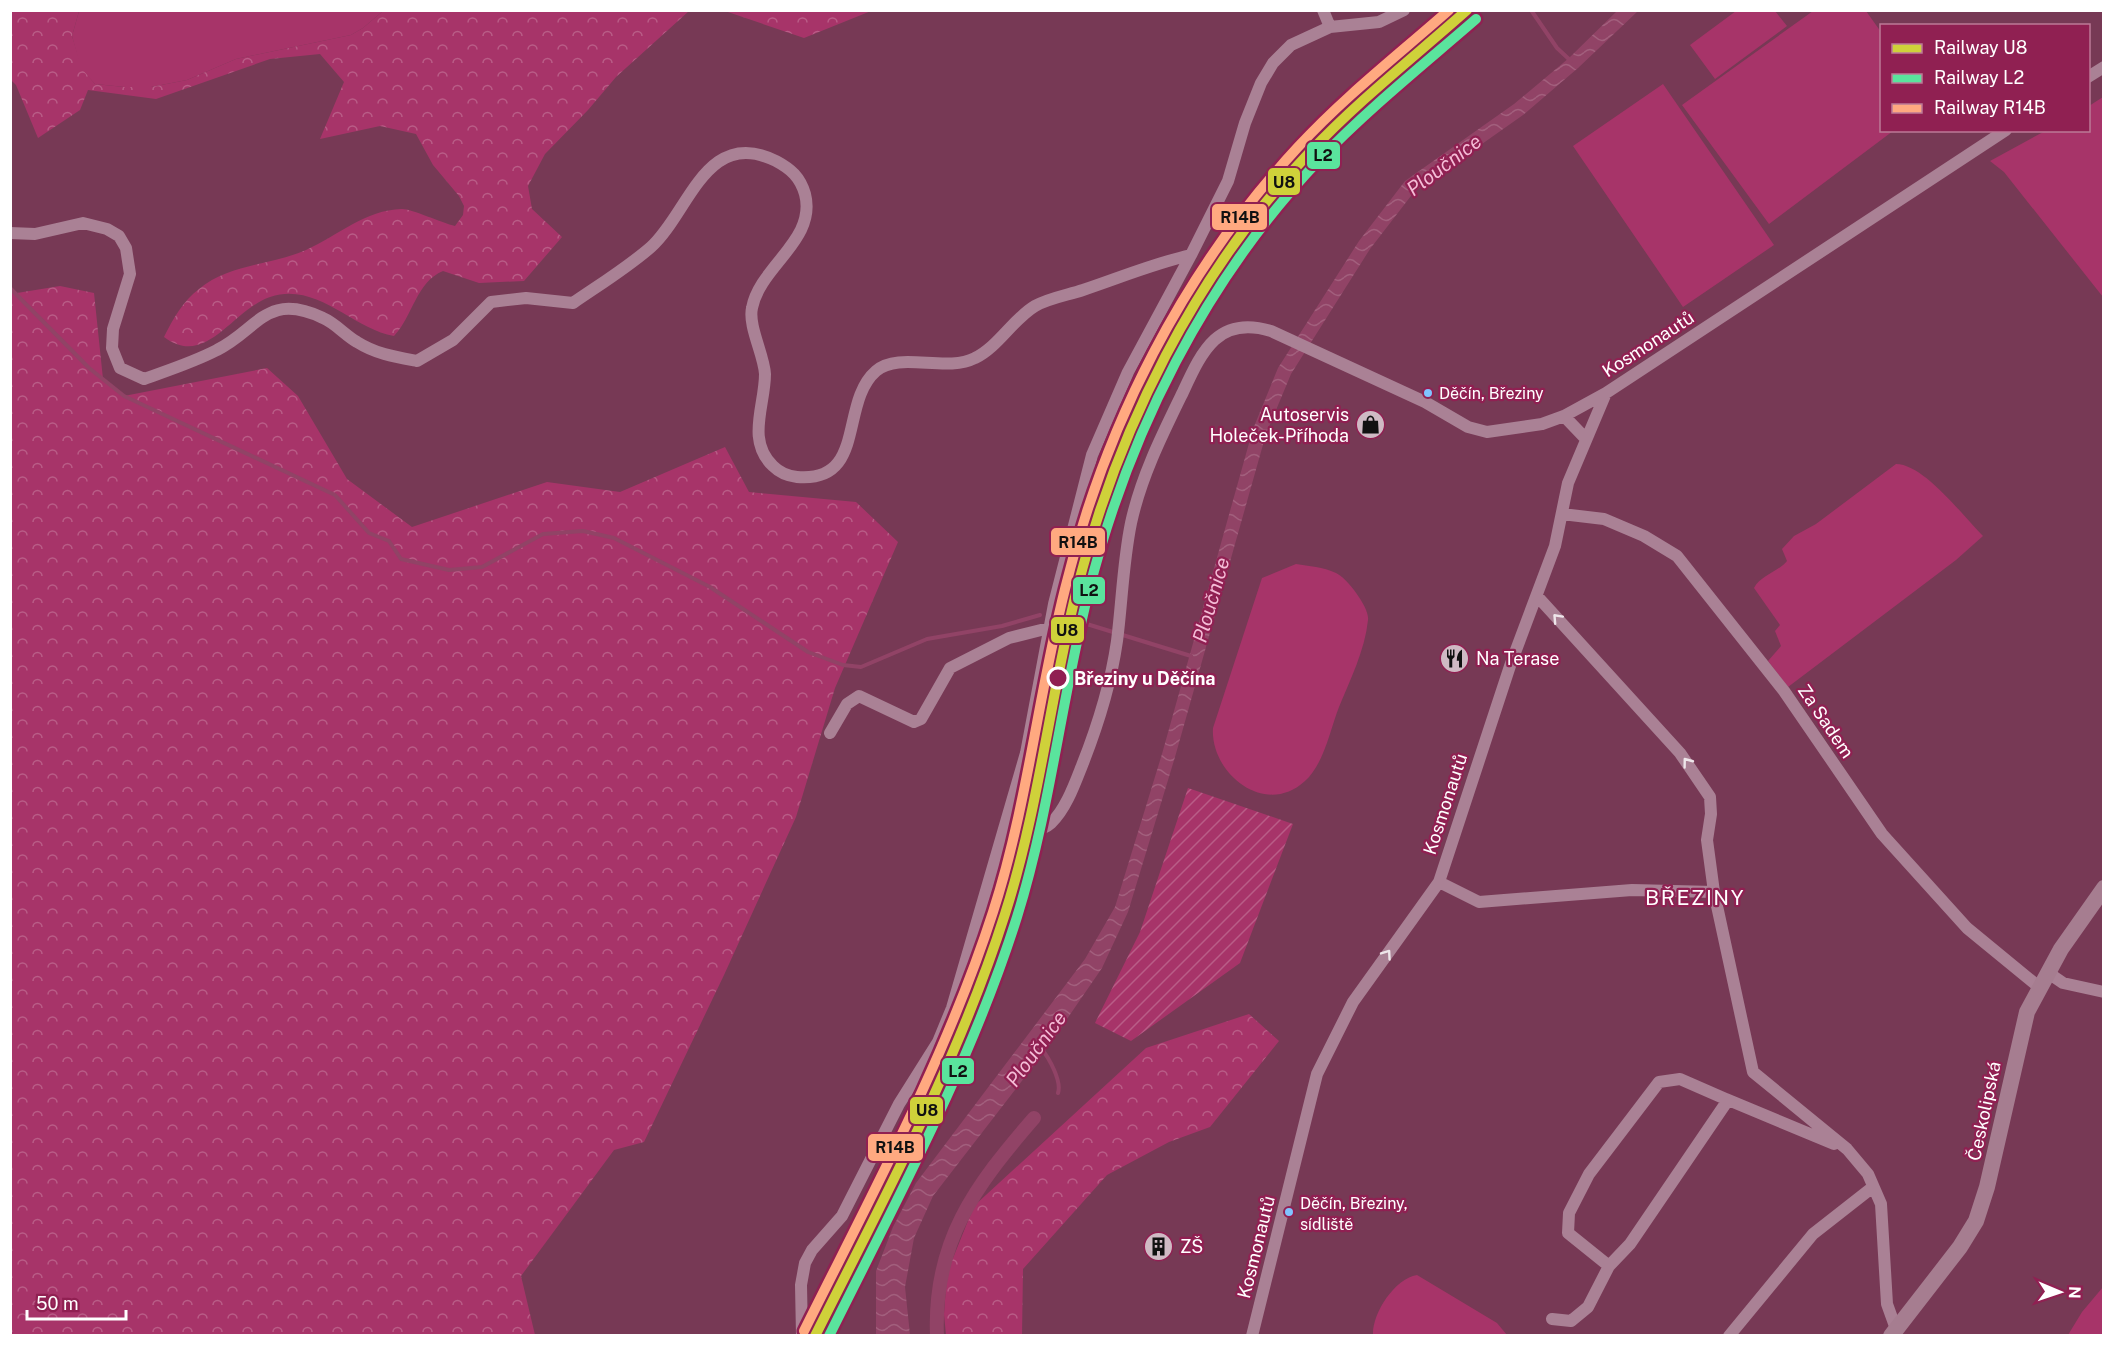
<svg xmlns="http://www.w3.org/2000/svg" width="2114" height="1346" font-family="'Public Sans',sans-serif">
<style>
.green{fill:#a73469}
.forest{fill:url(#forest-crowns)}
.garden{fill:url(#garden-furrows)}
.water{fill:url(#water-waves)}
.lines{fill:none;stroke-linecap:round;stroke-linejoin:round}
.stream{stroke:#914366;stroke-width:4}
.canal{stroke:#914366;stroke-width:14}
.minor{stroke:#aa8195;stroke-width:12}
.secondary{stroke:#a67d90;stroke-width:16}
.rail-1-casing{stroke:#902052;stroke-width:15}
.rail-2-casing{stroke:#902052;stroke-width:15}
.rail-3-casing{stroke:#902052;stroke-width:15}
.rail-1{stroke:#cfd13a;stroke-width:10}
.rail-2{stroke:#5ae49d;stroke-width:10}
.rail-3{stroke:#ffa980;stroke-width:10}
.oneway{stroke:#eee6ea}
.bus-dot{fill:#80c4ff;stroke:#902052;stroke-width:2}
.stop-dot{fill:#902052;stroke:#fff;stroke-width:3}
.labels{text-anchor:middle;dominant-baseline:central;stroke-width:4.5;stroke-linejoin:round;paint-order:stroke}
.bus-label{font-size:16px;fill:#fff;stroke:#902052;text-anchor:start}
.street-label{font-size:18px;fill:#fff;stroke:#902052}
.poi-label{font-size:18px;fill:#fff;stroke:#902052;text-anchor:start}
.stop-label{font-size:18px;font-weight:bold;fill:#fff;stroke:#902052;text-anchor:start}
.water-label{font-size:20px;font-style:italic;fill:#f4bcd6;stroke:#902052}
.quarter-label{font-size:21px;letter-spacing:1.5px;fill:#fff;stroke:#902052}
.line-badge{stroke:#902052;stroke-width:2}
.pale-badge-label{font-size:16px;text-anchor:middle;font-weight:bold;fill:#111}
</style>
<defs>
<pattern id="forest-crowns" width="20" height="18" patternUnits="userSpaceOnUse" patternTransform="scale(1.5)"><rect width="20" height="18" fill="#a73469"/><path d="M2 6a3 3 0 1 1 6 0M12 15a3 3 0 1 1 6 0" fill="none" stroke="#b95d87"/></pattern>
<pattern id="garden-furrows" width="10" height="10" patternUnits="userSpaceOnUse" patternTransform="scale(1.5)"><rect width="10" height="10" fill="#a73469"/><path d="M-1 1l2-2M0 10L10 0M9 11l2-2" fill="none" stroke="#b95d87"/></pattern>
<pattern id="water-waves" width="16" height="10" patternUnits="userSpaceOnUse" patternTransform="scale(1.5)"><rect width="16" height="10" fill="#914366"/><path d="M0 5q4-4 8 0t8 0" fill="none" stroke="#a25f7d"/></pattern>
</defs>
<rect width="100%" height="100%" fill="#773955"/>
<!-- green -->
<path class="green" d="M79,11H383L363,28L351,35L236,59L187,80L151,87H124L95,84L81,69L72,36Z
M1736,11H1775L1787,26L1715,79L1690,45Z
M1813,11H1866L1881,32L1882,130L1893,131L1769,224L1682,105Z
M1663,84L1774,245L1683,307L1573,146Z
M2103,97V297L2004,172L1990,161L2045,131L2088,130L2089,106Z
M1896,464C1924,464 1963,516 1983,536L1956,560L1788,687L1768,661L1781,646L1775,631L1780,625L1754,588C1761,575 1778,572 1787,561L1782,549L1794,536L1816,524Z
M1296,564C1309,566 1323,567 1336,573C1347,578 1370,608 1368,620C1365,650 1350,680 1339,707C1330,730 1324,764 1305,781C1265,818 1210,773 1213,728L1262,578Z
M1417,1275L1497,1323L1507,1335H1373C1372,1314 1394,1279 1417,1275Z
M2103,1287V1335H2068L2082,1312Z"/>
<!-- forest -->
<path class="forest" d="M11,10L79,11L72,36L82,69L95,84L124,87H151L187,80L236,59L351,35L363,28L383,11H689L616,77L588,110L545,154L528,186L532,209L562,237L524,281L479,283L443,271C416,282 413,316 394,336C352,329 317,281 270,297C233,309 206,369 164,337C173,319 183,301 199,289C229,264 272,265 306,250C339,235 365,210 402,209C412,209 442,223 455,226L463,215L464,206L459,196L433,165L416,134L380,126L320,139L344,82L320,54L270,59L156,99L88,90L80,110L38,138L16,85L11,80Z
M725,11H871L804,38Z
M60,286L94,293L103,379L124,396L267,368L298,396L347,479L412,527L547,482L620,492L725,447L749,492L856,502L898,542L835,688L796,817L724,975L644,1142L614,1150L521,1276L535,1335H11L10,289L17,293Z
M1249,1014L1279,1041L1210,1127L1169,1142L1107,1175L1023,1269L1022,1335H946L944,1314L947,1273L974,1206L1146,1048Z"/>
<!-- garden -->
<path class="garden" d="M1188,788L1293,824L1240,963L1131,1041L1095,1023L1140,932Z"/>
<!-- water -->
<path class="water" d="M1617,11H1638L1578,68L1523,115L1414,192L1370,249L1291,374L1266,434L1175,757L1128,912L1102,968L1045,1051L933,1196L914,1238L905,1287L910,1335H876V1271L893,1227L916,1183L1085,959L1115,907L1162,754L1253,429L1278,368L1359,241L1405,181L1514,104L1569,58Z"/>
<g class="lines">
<!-- stream -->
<path class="stream" d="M1531,10L1557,48L1571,61
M10,288L89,368L124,396L335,495L369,533L389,541L401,559L449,570L482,567L543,534L583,531L614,538L710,587L808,652L843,665L861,667L927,639L1002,626L1040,615
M1077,621L1191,656
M1041,1048C1049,1058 1062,1081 1058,1093"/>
<!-- canal -->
<path class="canal" d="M937,1336C933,1242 975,1186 1034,1118"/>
<!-- minor -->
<path class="minor" d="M1323,10L1330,27
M2088,77L2104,67
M10,233L35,234L83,223L107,229L119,236L126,248L130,274L113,329L112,348L120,368L144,379C169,370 194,362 217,350C258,330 266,291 323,318C335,323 345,335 357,342C376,354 395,357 417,361L453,340L491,302L526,298L573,303C599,285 627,268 651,247C689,213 706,126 776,161C791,169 800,177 805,194C817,240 760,266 752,308C748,326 764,355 765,374C765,406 746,440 773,466C780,473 787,476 797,477C867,483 839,403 876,371C899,351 946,373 975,358C998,347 1013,319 1035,306C1049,298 1068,295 1083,290C1119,278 1155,263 1191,255
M1564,416L1586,439
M1562,514L1604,519L1644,536L1677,556L1784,691L1882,834L1967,928L2039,987
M1537,596L1680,753L1710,797L1711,814L1707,840L1714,892L1753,1072L1847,1149L1868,1174L1881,1204L1887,1304L1896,1329
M830,733L847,704L859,696L914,722L921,719L950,668L1009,638L1049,628
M1007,825C1021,829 1038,835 1051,823C1065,810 1074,786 1081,768C1097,728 1111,683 1117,641C1122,602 1123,562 1131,523C1141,477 1162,435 1183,392C1202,351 1218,315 1271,331L1425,402L1468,427L1487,432L1542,424L1564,416L1606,393L2006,130
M1439,882L1479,902L1632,890L1714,892
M2047,972L2063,983L2104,992
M1680,1079L1728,1100L1630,1244L1609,1266L1568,1233L1569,1213L1589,1174L1659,1082Z
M1726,1099L1834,1144
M1552,1319L1571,1321L1588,1307L1609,1266
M802,1336L801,1285L805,1263L812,1250L842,1216L899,1104L938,1042L952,1008L1026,753L1054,604L1092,455L1128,372L1191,255L1228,181L1245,123L1261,83L1273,63L1291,45L1330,27L1379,22L1404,10
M1252,1336L1317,1074L1353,1002L1439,882L1510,666L1555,546L1568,483L1606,393
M1729,1336L1813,1234L1873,1187"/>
<!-- secondary -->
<path class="secondary" d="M1891,1336L1960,1247L1976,1221L1987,1187L2027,1012L2061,949L2104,888"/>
<defs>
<path id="rail-1" d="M815,1336C884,1198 958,1062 1005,914C1039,808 1050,697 1077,589C1118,428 1195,273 1310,152C1358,101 1414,57 1467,10"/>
<path id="rail-2" d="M829,1336C897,1199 971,1063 1017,917C1050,811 1061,701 1088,594C1128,434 1205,280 1319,160C1368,109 1423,65 1476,19"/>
<path id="rail-3" d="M804,1331C872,1194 946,1058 993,912C1027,807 1038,696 1065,589C1105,425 1183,271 1298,147C1344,97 1398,55 1449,10"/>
</defs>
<!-- rail-1 casing -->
<use href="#rail-1" class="rail-1-casing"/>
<!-- rail-2 casing -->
<use href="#rail-2" class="rail-2-casing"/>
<!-- rail-3 casing -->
<use href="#rail-3" class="rail-3-casing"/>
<!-- rail-1 -->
<use href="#rail-1" class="rail-1"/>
<!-- rail-2 -->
<use href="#rail-2" class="rail-2"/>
<!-- rail-3 -->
<use href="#rail-3" class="rail-3"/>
</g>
<!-- one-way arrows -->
<defs><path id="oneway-chevron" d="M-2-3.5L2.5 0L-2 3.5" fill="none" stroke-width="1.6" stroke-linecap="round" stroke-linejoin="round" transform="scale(1.5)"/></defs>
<g class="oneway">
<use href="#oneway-chevron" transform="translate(1557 618) rotate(-133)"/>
<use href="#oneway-chevron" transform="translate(1687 762) rotate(-127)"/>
<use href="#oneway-chevron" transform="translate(1387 954) rotate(-55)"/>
</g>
<!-- icons -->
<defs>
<symbol id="shop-disc" viewBox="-11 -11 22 22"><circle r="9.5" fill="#cfbac4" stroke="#902052"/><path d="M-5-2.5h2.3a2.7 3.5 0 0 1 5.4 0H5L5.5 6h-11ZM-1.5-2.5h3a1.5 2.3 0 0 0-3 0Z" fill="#111"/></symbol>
<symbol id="restaurant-disc" viewBox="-11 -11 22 22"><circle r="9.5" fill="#cfbac4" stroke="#902052"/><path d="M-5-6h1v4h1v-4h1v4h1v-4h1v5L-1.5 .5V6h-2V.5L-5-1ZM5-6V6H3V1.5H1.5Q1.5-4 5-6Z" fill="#111"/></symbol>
<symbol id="building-disc" viewBox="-11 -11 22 22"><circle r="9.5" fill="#cfbac4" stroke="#902052"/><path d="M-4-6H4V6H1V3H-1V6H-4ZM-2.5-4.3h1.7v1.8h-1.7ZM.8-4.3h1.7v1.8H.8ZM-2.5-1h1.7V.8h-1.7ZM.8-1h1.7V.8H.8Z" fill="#111"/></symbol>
</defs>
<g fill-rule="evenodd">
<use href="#shop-disc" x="1354" y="408" width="33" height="33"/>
<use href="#restaurant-disc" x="1438" y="642" width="33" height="33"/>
<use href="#building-disc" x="1142" y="1230" width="33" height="33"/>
</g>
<!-- markers -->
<g class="bus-dot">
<circle cx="1428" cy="393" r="5"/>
<circle cx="1289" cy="1212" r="5"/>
</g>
<circle class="stop-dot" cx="1058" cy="678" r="10"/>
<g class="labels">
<!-- bus labels -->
<g class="bus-label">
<text x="1439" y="393">Děčín, Březiny</text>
<text x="1300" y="1203">Děčín, Březiny,<tspan x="1300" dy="21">sídliště</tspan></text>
</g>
<!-- street labels -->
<g class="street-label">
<text transform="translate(1648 344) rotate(-33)">Kosmonautů</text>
<text transform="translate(1826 721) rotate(56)">Za Sadem</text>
<text transform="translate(1445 804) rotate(-72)">Kosmonautů</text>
<text transform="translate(1984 1111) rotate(-78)">Českolipská</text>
<text transform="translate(1256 1247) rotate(-76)">Kosmonautů</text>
</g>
<!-- poi labels -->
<g class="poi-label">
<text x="1349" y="414" text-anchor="end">Autoservis<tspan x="1349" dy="21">Holeček-Příhoda</tspan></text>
<text x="1476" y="658">Na Terase</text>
<text x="1180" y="1246">ZŠ</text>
</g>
<!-- stop labels -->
<g class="stop-label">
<text x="1074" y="678">Březiny u Děčína</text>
</g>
<!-- water labels -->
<g class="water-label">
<text transform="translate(1444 165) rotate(-37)">Ploučnice</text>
<text transform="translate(1211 600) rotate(-74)">Ploučnice</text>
<text transform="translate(1036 1049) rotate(-54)">Ploučnice</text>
</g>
<!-- quarter labels -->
<g class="quarter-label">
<text x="1695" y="897">BŘEZINY</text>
</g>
</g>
<g class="line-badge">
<rect x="1306" y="141" width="35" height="29" rx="6" fill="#5ae49d"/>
<rect x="1267" y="167" width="34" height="29" rx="6" fill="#cfd13a"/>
<rect x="1211" y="203" width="57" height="28" rx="6" fill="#ffa980"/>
<rect x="1050" y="527" width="56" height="29" rx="6" fill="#ffa980"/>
<rect x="1072" y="576" width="34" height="29" rx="6" fill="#5ae49d"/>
<rect x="1050" y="616" width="35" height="28" rx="6" fill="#cfd13a"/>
<rect x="941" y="1057" width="34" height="28" rx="6" fill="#5ae49d"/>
<rect x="909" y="1096" width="35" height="29" rx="6" fill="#cfd13a"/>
<rect x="867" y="1133" width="57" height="29" rx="6" fill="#ffa980"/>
</g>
<g class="pale-badge-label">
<text x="1323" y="161">L2</text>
<text x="1284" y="188">U8</text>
<text x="1240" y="223">R14B</text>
<text x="1078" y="548">R14B</text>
<text x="1089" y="596">L2</text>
<text x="1067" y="636">U8</text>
<text x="958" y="1077">L2</text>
<text x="927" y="1116">U8</text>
<text x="895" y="1153">R14B</text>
</g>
<!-- border -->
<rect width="2114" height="1346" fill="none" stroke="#ffffff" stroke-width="24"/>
<!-- legend -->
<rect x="1880" y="24" width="210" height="108" fill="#902052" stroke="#bc7997" stroke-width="1.5"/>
<rect x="1892" y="44" width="30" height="9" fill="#cfd13a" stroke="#bc7997" stroke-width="1.5"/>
<text x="1934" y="54" font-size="18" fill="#ffffff">Railway U8</text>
<rect x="1892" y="74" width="30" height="9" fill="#5ae49d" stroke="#bc7997" stroke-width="1.5"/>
<text x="1934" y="84" font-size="18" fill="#ffffff">Railway L2</text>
<rect x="1892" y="104" width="30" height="9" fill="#ffa980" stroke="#bc7997" stroke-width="1.5"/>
<text x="1934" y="114" font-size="18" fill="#ffffff">Railway R14B</text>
<!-- north arrow -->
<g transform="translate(2060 1292) rotate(92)" stroke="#902052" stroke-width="4.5" paint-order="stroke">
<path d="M0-4.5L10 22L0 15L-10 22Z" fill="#ffffff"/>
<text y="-9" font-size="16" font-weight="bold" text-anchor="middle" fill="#ffffff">N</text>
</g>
<!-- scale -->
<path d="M27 1310v9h99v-9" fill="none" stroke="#ffffff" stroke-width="3"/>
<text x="36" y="1310" font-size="18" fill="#ffffff" stroke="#902052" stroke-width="4.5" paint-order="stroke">50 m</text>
</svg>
